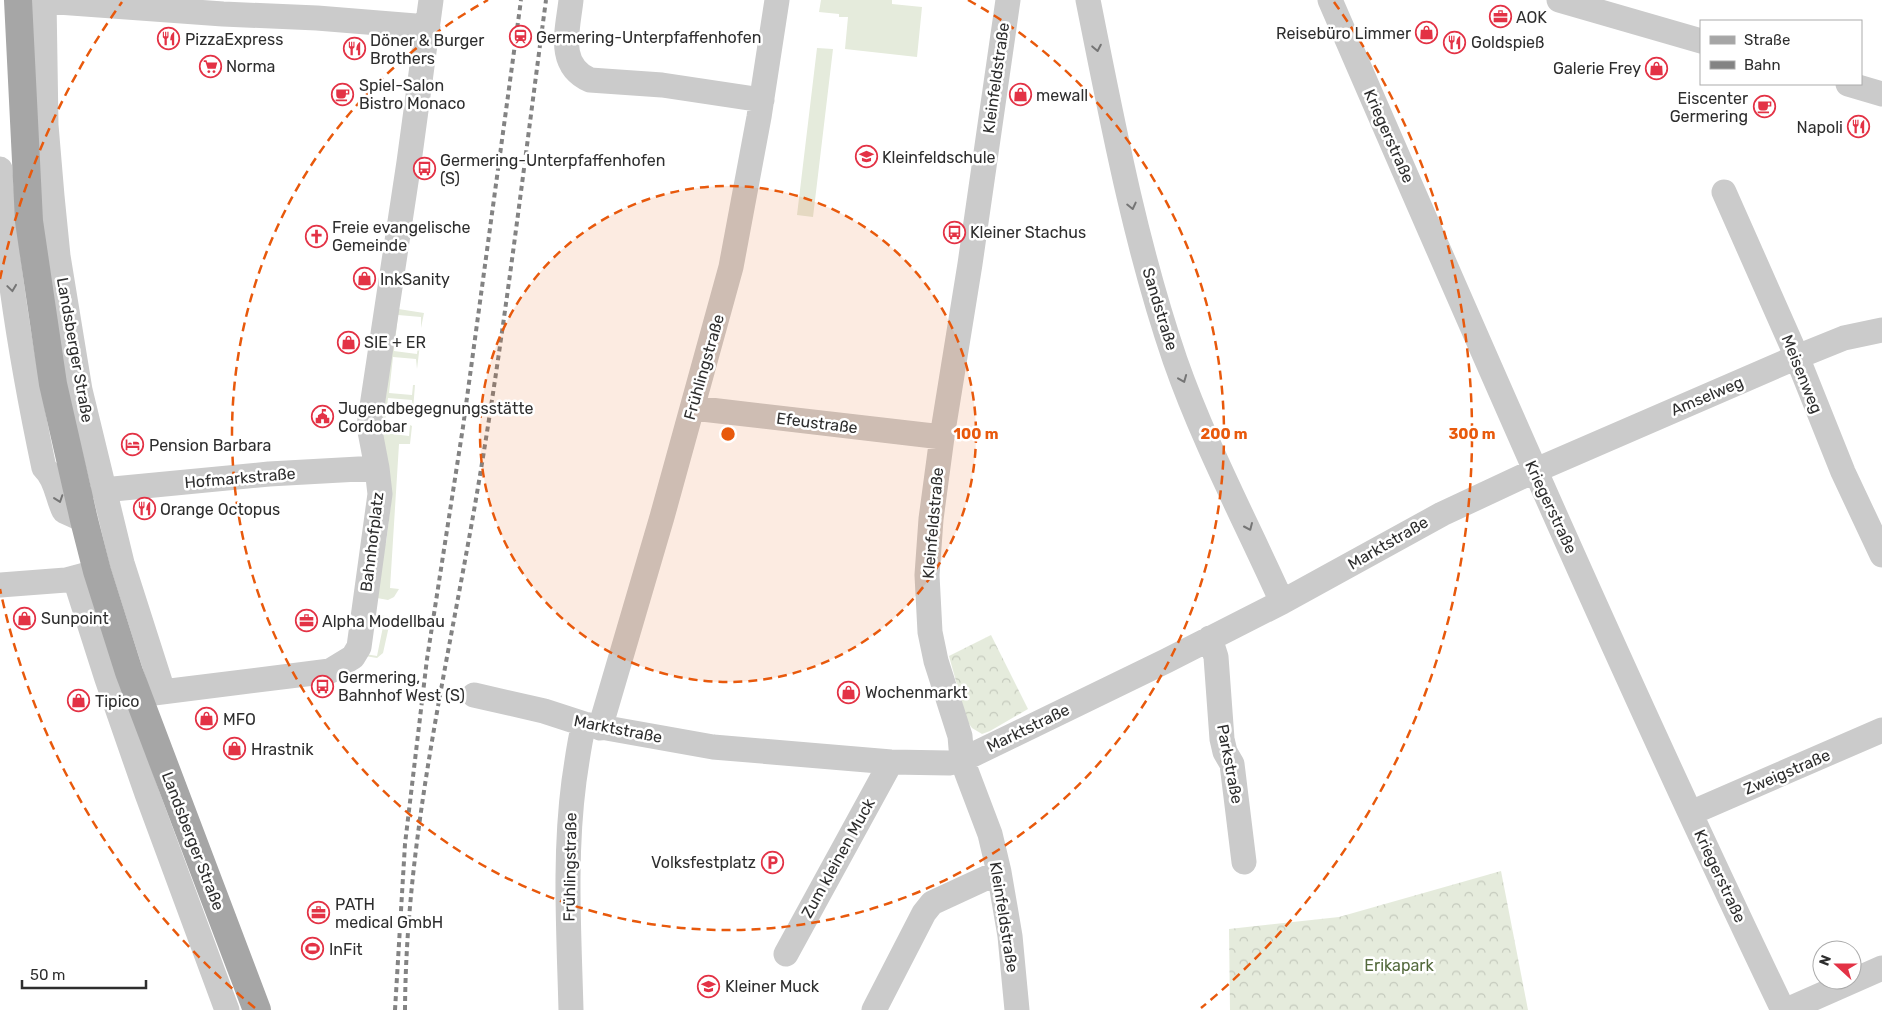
<svg xmlns="http://www.w3.org/2000/svg" width="1882" height="1010" font-family="Rubik,sans-serif">
<style>
.grass{fill:#e5ebdc}
.forest{fill:url(#forest-crowns)}
.lines{fill:none;stroke-linecap:round;stroke-linejoin:round}
.minor{stroke:#cbcbcb;stroke-width:25}
.major{stroke:#a6a6a6;stroke-width:28}
.rail{stroke:#838383;stroke-width:4;stroke-dasharray:5 4;stroke-linecap:butt}
.oneway{stroke:#757575}
.ring{fill:none;stroke:#e8590c;stroke-width:2.5;stroke-dasharray:9 6}
.labels{text-anchor:middle;dominant-baseline:central;stroke-width:5;stroke-linejoin:round;paint-order:stroke}
.poi-label{font-size:16px;fill:#2e2e2e;stroke:#fff;text-anchor:start}
.street-label{font-size:16px;fill:#2e2e2e;stroke:#fff}
.park-label{font-size:16px;fill:#53693c;stroke:#fff}
.centre{fill:#e8590c;stroke:#fff;stroke-width:2.5}
.ring-label{font-size:15px;text-anchor:middle;font-weight:bold;fill:#e8590c;stroke:#fff;stroke-width:5;stroke-linejoin:round;paint-order:stroke}
</style>
<defs>
<pattern id="forest-crowns" width="20" height="18" patternUnits="userSpaceOnUse" patternTransform="scale(1.25)"><rect width="20" height="18" fill="#e5ebdc"/><path d="M2 6a3 3 0 1 1 6 0M12 15a3 3 0 1 1 6 0" fill="none" stroke="#c5cabd"/></pattern>
</defs>
<rect width="100%" height="100%" fill="#fff"/>
<!-- grass -->
<path class="grass" d="M821,0H892V4L922,7L917,57L845,49L848,17H839V14L819,12Z
M817,48L833,49L813,217L797,215Z
M392,308L424,313L421,328V317L398,315L394,351L417,354L418,344H420L417,369L416,359L393,357L389,393L412,395L413,385H415L413,410L412,400L388,398L384,433L409,436L410,425L412,426L410,444H399L390,588L399,589L394,597L388,600L377,598L381,548L386,543L391,503L378,431Z
M374,614L391,617L383,653L377,658L365,656V654L377,656L384,622L372,620Z"/>
<!-- forest -->
<path class="forest" d="M991,635L1028,709L990,731L982,734L972,728L967,721L949,656Z
M1501,871L1528,1010H1230L1229,929L1339,917Z"/>
<g class="lines">
<!-- minor -->
<path class="minor" d="M44,0L46,125L52,196L58,256L80,390L122,563L163,691
M571,0C568,29 556,65 590,80L662,85L762,100
M1008,0L970,264L942,437L931,519L927,575L930,632L936,661L960,736L962,760L990,834L999,872L1010,936L1017,1010
M1088,0C1112,120 1135,243 1175,360C1204,443 1246,522 1282,602
M1330,0C1477,339 1623,677 1783,1010
M1559,0L1701,41
M44,1L223,14L317,18L428,27
M1848,84L1882,94
M0,169C6,270 23,369 44,468C56,478 57,497 64,511L84,520
M1724,192L1797,357L1843,472L1882,555
M693,408L942,437
M103,490L269,474L377,468
M75,579L107,679L147,794L227,1010
M0,585L66,580L92,573
M1210,638L1216,657L1222,739L1225,752L1232,764L1244,862
M138,695L330,671L353,657L359,647L380,494L377,468L369,426L409,162L431,0
M474,695L544,711L584,724L713,747L891,762L949,763L962,760L1166,661L1282,602L1442,514L1534,471L1797,357L1844,338L1882,330
M600,728L662,517L731,267L759,117L777,0
M1691,813L1882,730
M786,954L891,762
M571,1010C569,933 564,857 574,781C577,762 579,743 584,724
M874,1010L924,913L932,903L999,872
M1787,1010L1882,968"/>
<!-- major -->
<path class="major" d="M18,0L29,221L53,384L84,520L97,571L129,672L257,1010"/>
<!-- rail -->
<path class="rail" d="M395,1010L405,844L427,659L463,427L521,0
M405,1010C406,835 448,664 477,493C505,329 524,164 546,0"/>
</g>
<!-- one-way arrows -->
<defs><path id="oneway-chevron" d="M-2-3.5L2.5 0L-2 3.5" fill="none" stroke-width="1.6" stroke-linecap="round" stroke-linejoin="round" transform="scale(1.25)"/></defs>
<g class="oneway">
<use href="#oneway-chevron" transform="translate(1097 48) rotate(79)"/>
<use href="#oneway-chevron" transform="translate(1132 206) rotate(77)"/>
<use href="#oneway-chevron" transform="translate(12 288) rotate(82)"/>
<use href="#oneway-chevron" transform="translate(1183 379) rotate(68)"/>
<use href="#oneway-chevron" transform="translate(59 499) rotate(71)"/>
<use href="#oneway-chevron" transform="translate(1249 527) rotate(66)"/>
</g>
<!-- distance rings -->
<circle cx="728" cy="434" r="248" fill="#e8590c" fill-opacity=".12"/>
<g class="ring">
<circle cx="728" cy="434" r="248"/>
<path d="M968 0A496 496 0 1 1 488 0"/>
<path d="M255 1008A744 744 0 0 1 0 589M0 279A744 744 0 0 1 122 2M1334 2A744 744 0 0 1 1201 1008"/>
</g>
<!-- icons -->
<defs>
<symbol id="office-ring" viewBox="-11 -11 22 22"><circle r="9.5" fill="#fff" stroke="#e33245" stroke-width="1.5"/><path d="M-6-3h4V-5.5h4V-3h4V5H-6ZM-1-4.5V-3h2v-1.5ZM-6 0V1H6V0Z" fill="#e33245"/></symbol>
<symbol id="shop-ring" viewBox="-11 -11 22 22"><circle r="9.5" fill="#fff" stroke="#e33245" stroke-width="1.5"/><path d="M-5-2.5h2.3a2.7 3.5 0 0 1 5.4 0H5L5.5 6h-11ZM-1.5-2.5h3a1.5 2.3 0 0 0-3 0Z" fill="#e33245"/></symbol>
<symbol id="station-ring" viewBox="-11 -11 22 22"><circle r="9.5" fill="#fff" stroke="#e33245" stroke-width="1.5"/><path d="M-3-6H3Q5-6 5-4V2Q5 4 3 4L4.5 6H3L1.5 4h-3L-3 6H-4.5L-3 4Q-5 4-5 2V-4Q-5-6-3-6ZM-3.5-4v3h7v-3ZM-3.5 1v1.5H-2V1ZM2 1v1.5H3.5V1Z" fill="#e33245"/></symbol>
<symbol id="restaurant-ring" viewBox="-11 -11 22 22"><circle r="9.5" fill="#fff" stroke="#e33245" stroke-width="1.5"/><path d="M-5-6h1v4h1v-4h1v4h1v-4h1v5L-1.5 .5V6h-2V.5L-5-1ZM5-6V6H3V1.5H1.5Q1.5-4 5-6Z" fill="#e33245"/></symbol>
<symbol id="supermarket-ring" viewBox="-11 -11 22 22"><circle r="9.5" fill="#fff" stroke="#e33245" stroke-width="1.5"/><path d="M-6-5.5h2.5l.6 2H6L4.5 2H-2.5L-4.4-4H-6ZM-1.5 3.2a1.3 1.3 0 1 0 .1 0ZM3 3.2a1.3 1.3 0 1 0 .1 0Z" fill="#e33245"/></symbol>
<symbol id="cafe-ring" viewBox="-11 -11 22 22"><circle r="9.5" fill="#fff" stroke="#e33245" stroke-width="1.5"/><path d="M-5.5-4.5H6V0H3Q3 3.5 0 3.5H-2.5Q-5.5 3.5-5.5 0ZM3-3.2v2h1.7v-2ZM-6 4.5H4V6H-6Z" fill="#e33245"/></symbol>
<symbol id="school-ring" viewBox="-11 -11 22 22"><circle r="9.5" fill="#fff" stroke="#e33245" stroke-width="1.5"/><path d="M0-5L7-2L0 1L-7-2ZM-4 1L0 2.5L4 1V4Q0 6-4 4Z" fill="#e33245"/></symbol>
<symbol id="bus-ring" viewBox="-11 -11 22 22"><circle r="9.5" fill="#fff" stroke="#e33245" stroke-width="1.5"/><path d="M-5-6H5V4H4V6H2V4H-2V6H-4V4H-5ZM-3.5-4V0h7V-4ZM-3.5 1.2v1.5H-2V1.2ZM2 1.2v1.5H3.5V1.2Z" fill="#e33245"/></symbol>
<symbol id="church-ring" viewBox="-11 -11 22 22"><circle r="9.5" fill="#fff" stroke="#e33245" stroke-width="1.5"/><path d="M-1.2-6h2.4v3.5h3.3v2.4h-3.3V6h-2.4V-.1h-3.3v-2.4h3.3Z" fill="#e33245"/></symbol>
<symbol id="civic-ring" viewBox="-11 -11 22 22"><circle r="9.5" fill="#fff" stroke="#e33245" stroke-width="1.5"/><path d="M-.6-6.5H3V-4.5H.6V-3L4-1V1h2V6H-6V1h2V-1L-.6-3ZM-1.2 2.5V6h2.4V2.5Z" fill="#e33245"/></symbol>
<symbol id="hotel-ring" viewBox="-11 -11 22 22"><circle r="9.5" fill="#fff" stroke="#e33245" stroke-width="1.5"/><path d="M-6-4.5h1.5V1H6V5H4.5V3h-9V5H-6ZM-4 0a1.8 1.8 0 1 1 3.6 0ZM.5 0V-2.5h3Q6-2.5 6 0Z" fill="#e33245"/></symbol>
<symbol id="parking-ring" viewBox="-11 -11 22 22"><circle r="9.5" fill="#fff" stroke="#e33245" stroke-width="1.5"/><path d="M-3.5-5.5H1a3.5 3.5 0 0 1 0 7H-1V5.5H-3.5ZM-1-3.4V-.6H.8a1.4 1.4 0 0 0 0-2.8Z" fill="#e33245"/></symbol>
<symbol id="stadium-ring" viewBox="-11 -11 22 22"><circle r="9.5" fill="#fff" stroke="#e33245" stroke-width="1.5"/><path d="M0-5a6.5 5 0 1 0 0 10a6.5 5 0 1 0 0-10ZM-3.5-1.8h7v3.6h-7Z" fill="#e33245"/></symbol>
</defs>
<g fill-rule="evenodd">
<use href="#office-ring" x="1488" y="4" width="25" height="25"/>
<use href="#shop-ring" x="1414" y="20" width="25" height="25"/>
<use href="#station-ring" x="508" y="24" width="25" height="25"/>
<use href="#restaurant-ring" x="156" y="26" width="25" height="25"/>
<use href="#restaurant-ring" x="1442" y="30" width="25" height="25"/>
<use href="#restaurant-ring" x="342" y="36" width="25" height="25"/>
<use href="#supermarket-ring" x="198" y="54" width="25" height="25"/>
<use href="#shop-ring" x="1644" y="56" width="25" height="25"/>
<use href="#cafe-ring" x="330" y="82" width="25" height="25"/>
<use href="#shop-ring" x="1008" y="82" width="25" height="25"/>
<use href="#cafe-ring" x="1752" y="94" width="25" height="25"/>
<use href="#restaurant-ring" x="1846" y="114" width="25" height="25"/>
<use href="#school-ring" x="854" y="144" width="25" height="25"/>
<use href="#bus-ring" x="412" y="156" width="25" height="25"/>
<use href="#bus-ring" x="942" y="220" width="25" height="25"/>
<use href="#church-ring" x="304" y="224" width="25" height="25"/>
<use href="#shop-ring" x="352" y="266" width="25" height="25"/>
<use href="#shop-ring" x="336" y="330" width="25" height="25"/>
<use href="#civic-ring" x="310" y="404" width="25" height="25"/>
<use href="#hotel-ring" x="120" y="432" width="25" height="25"/>
<use href="#restaurant-ring" x="132" y="496" width="25" height="25"/>
<use href="#shop-ring" x="12" y="606" width="25" height="25"/>
<use href="#office-ring" x="294" y="608" width="25" height="25"/>
<use href="#bus-ring" x="310" y="674" width="25" height="25"/>
<use href="#shop-ring" x="836" y="680" width="25" height="25"/>
<use href="#shop-ring" x="66" y="688" width="25" height="25"/>
<use href="#shop-ring" x="194" y="706" width="25" height="25"/>
<use href="#shop-ring" x="222" y="736" width="25" height="25"/>
<use href="#parking-ring" x="760" y="850" width="25" height="25"/>
<use href="#office-ring" x="306" y="900" width="25" height="25"/>
<use href="#stadium-ring" x="300" y="936" width="25" height="25"/>
<use href="#school-ring" x="696" y="974" width="25" height="25"/>
</g>
<g class="labels">
<!-- poi labels -->
<g class="poi-label">
<text x="1516" y="17">AOK</text>
<text x="1411" y="33" text-anchor="end">Reisebüro Limmer</text>
<text x="536" y="37">Germering-Unterpfaffenhofen</text>
<text x="185" y="39">PizzaExpress</text>
<text x="370" y="40">Döner &amp; Burger<tspan x="370" dy="18">Brothers</tspan></text>
<text x="1471" y="42">Goldspieß</text>
<text x="226" y="66">Norma</text>
<text x="1641" y="68" text-anchor="end">Galerie Frey</text>
<text x="359" y="85">Spiel-Salon<tspan x="359" dy="18">Bistro Monaco</tspan></text>
<text x="1036" y="95">mewall</text>
<text x="1748" y="98" text-anchor="end">Eiscenter<tspan x="1748" dy="18">Germering</tspan></text>
<text x="1843" y="127" text-anchor="end">Napoli</text>
<text x="882" y="157">Kleinfeldschule</text>
<text x="440" y="160">Germering-Unterpfaffenhofen<tspan x="440" dy="18">(S)</tspan></text>
<text x="332" y="227">Freie evangelische<tspan x="332" dy="18">Gemeinde</tspan></text>
<text x="970" y="232">Kleiner Stachus</text>
<text x="380" y="279">InkSanity</text>
<text x="364" y="342">SIE + ER</text>
<text x="338" y="408">Jugendbegegnungsstätte<tspan x="338" dy="18">Cordobar</tspan></text>
<text x="149" y="445">Pension Barbara</text>
<text x="160" y="509">Orange Octopus</text>
<text x="41" y="618">Sunpoint</text>
<text x="322" y="621">Alpha Modellbau</text>
<text x="338" y="677">Germering,<tspan x="338" dy="18">Bahnhof West (S)</tspan></text>
<text x="865" y="692">Wochenmarkt</text>
<text x="95" y="701">Tipico</text>
<text x="223" y="719">MFO</text>
<text x="251" y="749">Hrastnik</text>
<text x="756" y="862" text-anchor="end">Volksfestplatz</text>
<text x="335" y="904">PATH<tspan x="335" dy="18">medical GmbH</tspan></text>
<text x="329" y="949">InFit</text>
<text x="725" y="986">Kleiner Muck</text>
</g>
<!-- street labels -->
<g class="street-label">
<text transform="translate(996 78) rotate(-82)">Kleinfeldstraße</text>
<text transform="translate(1389 136) rotate(66)">Kriegerstraße</text>
<text transform="translate(1160 309) rotate(73)">Sandstraße</text>
<text transform="translate(75 350) rotate(80)">Landsberger Straße</text>
<text transform="translate(704 367) rotate(-74)">Frühlingstraße</text>
<text transform="translate(1802 374) rotate(68)">Meisenweg</text>
<text transform="translate(1707 396) rotate(-23)">Amselweg</text>
<text transform="translate(817 423) rotate(7)">Efeustraße</text>
<text transform="translate(240 478) rotate(-5)">Hofmarkstraße</text>
<text transform="translate(1551 507) rotate(65)">Kriegerstraße</text>
<text transform="translate(933 523) rotate(-85)">Kleinfeldstraße</text>
<text transform="translate(372 542) rotate(-83)">Bahnhofplatz</text>
<text transform="translate(1388 543) rotate(-30)">Marktstraße</text>
<text transform="translate(1028 728) rotate(-26)">Marktstraße</text>
<text transform="translate(618 729) rotate(11)">Marktstraße</text>
<text transform="translate(1230 764) rotate(79)">Parkstraße</text>
<text transform="translate(1787 772) rotate(-23)">Zweigstraße</text>
<text transform="translate(193 841) rotate(69)">Landsberger Straße</text>
<text transform="translate(838 858) rotate(-61)">Zum kleinen Muck</text>
<text transform="translate(570 867) rotate(-89)">Frühlingstraße</text>
<text transform="translate(1720 876) rotate(65)">Kriegerstraße</text>
<text transform="translate(1004 917) rotate(81)">Kleinfeldstraße</text>
</g>
<!-- park labels -->
<g class="park-label">
<text x="1399" y="965">Erikapark</text>
</g>
</g>
<circle cx="728" cy="434" r="8" class="centre"/>
<g class="ring-label">
<text x="976" y="439">100 m</text>
<text x="1224" y="439">200 m</text>
<text x="1472" y="439">300 m</text>
</g>
<!-- legend -->
<rect x="1700" y="20" width="162" height="65" fill="#ffffff" stroke="#ababab"/>
<rect x="1710" y="36" width="25" height="8" fill="#a6a6a6" stroke="#ababab"/>
<text x="1744" y="45" font-size="15" fill="#2e2e2e">Straße</text>
<rect x="1710" y="61" width="25" height="8" fill="#838383" stroke="#ababab"/>
<text x="1744" y="70" font-size="15" fill="#2e2e2e">Bahn</text>
<!-- north arrow -->
<g transform="translate(1837 965) rotate(291)"><circle r="24" fill="#ffffff" stroke="#ababab"/>
<path d="M0-4L9 19L0 12L-9 19Z" fill="#e33245"/>
<text y="-8" font-size="14" font-weight="bold" text-anchor="middle" fill="#2e2e2e">N</text>
</g>
<!-- scale -->
<path d="M22 980v8h124v-8" fill="none" stroke="#2e2e2e" stroke-width="2.5"/>
<text x="30" y="980" font-size="15" fill="#2e2e2e" stroke="#ffffff" stroke-width="4" paint-order="stroke">50 m</text>
</svg>
